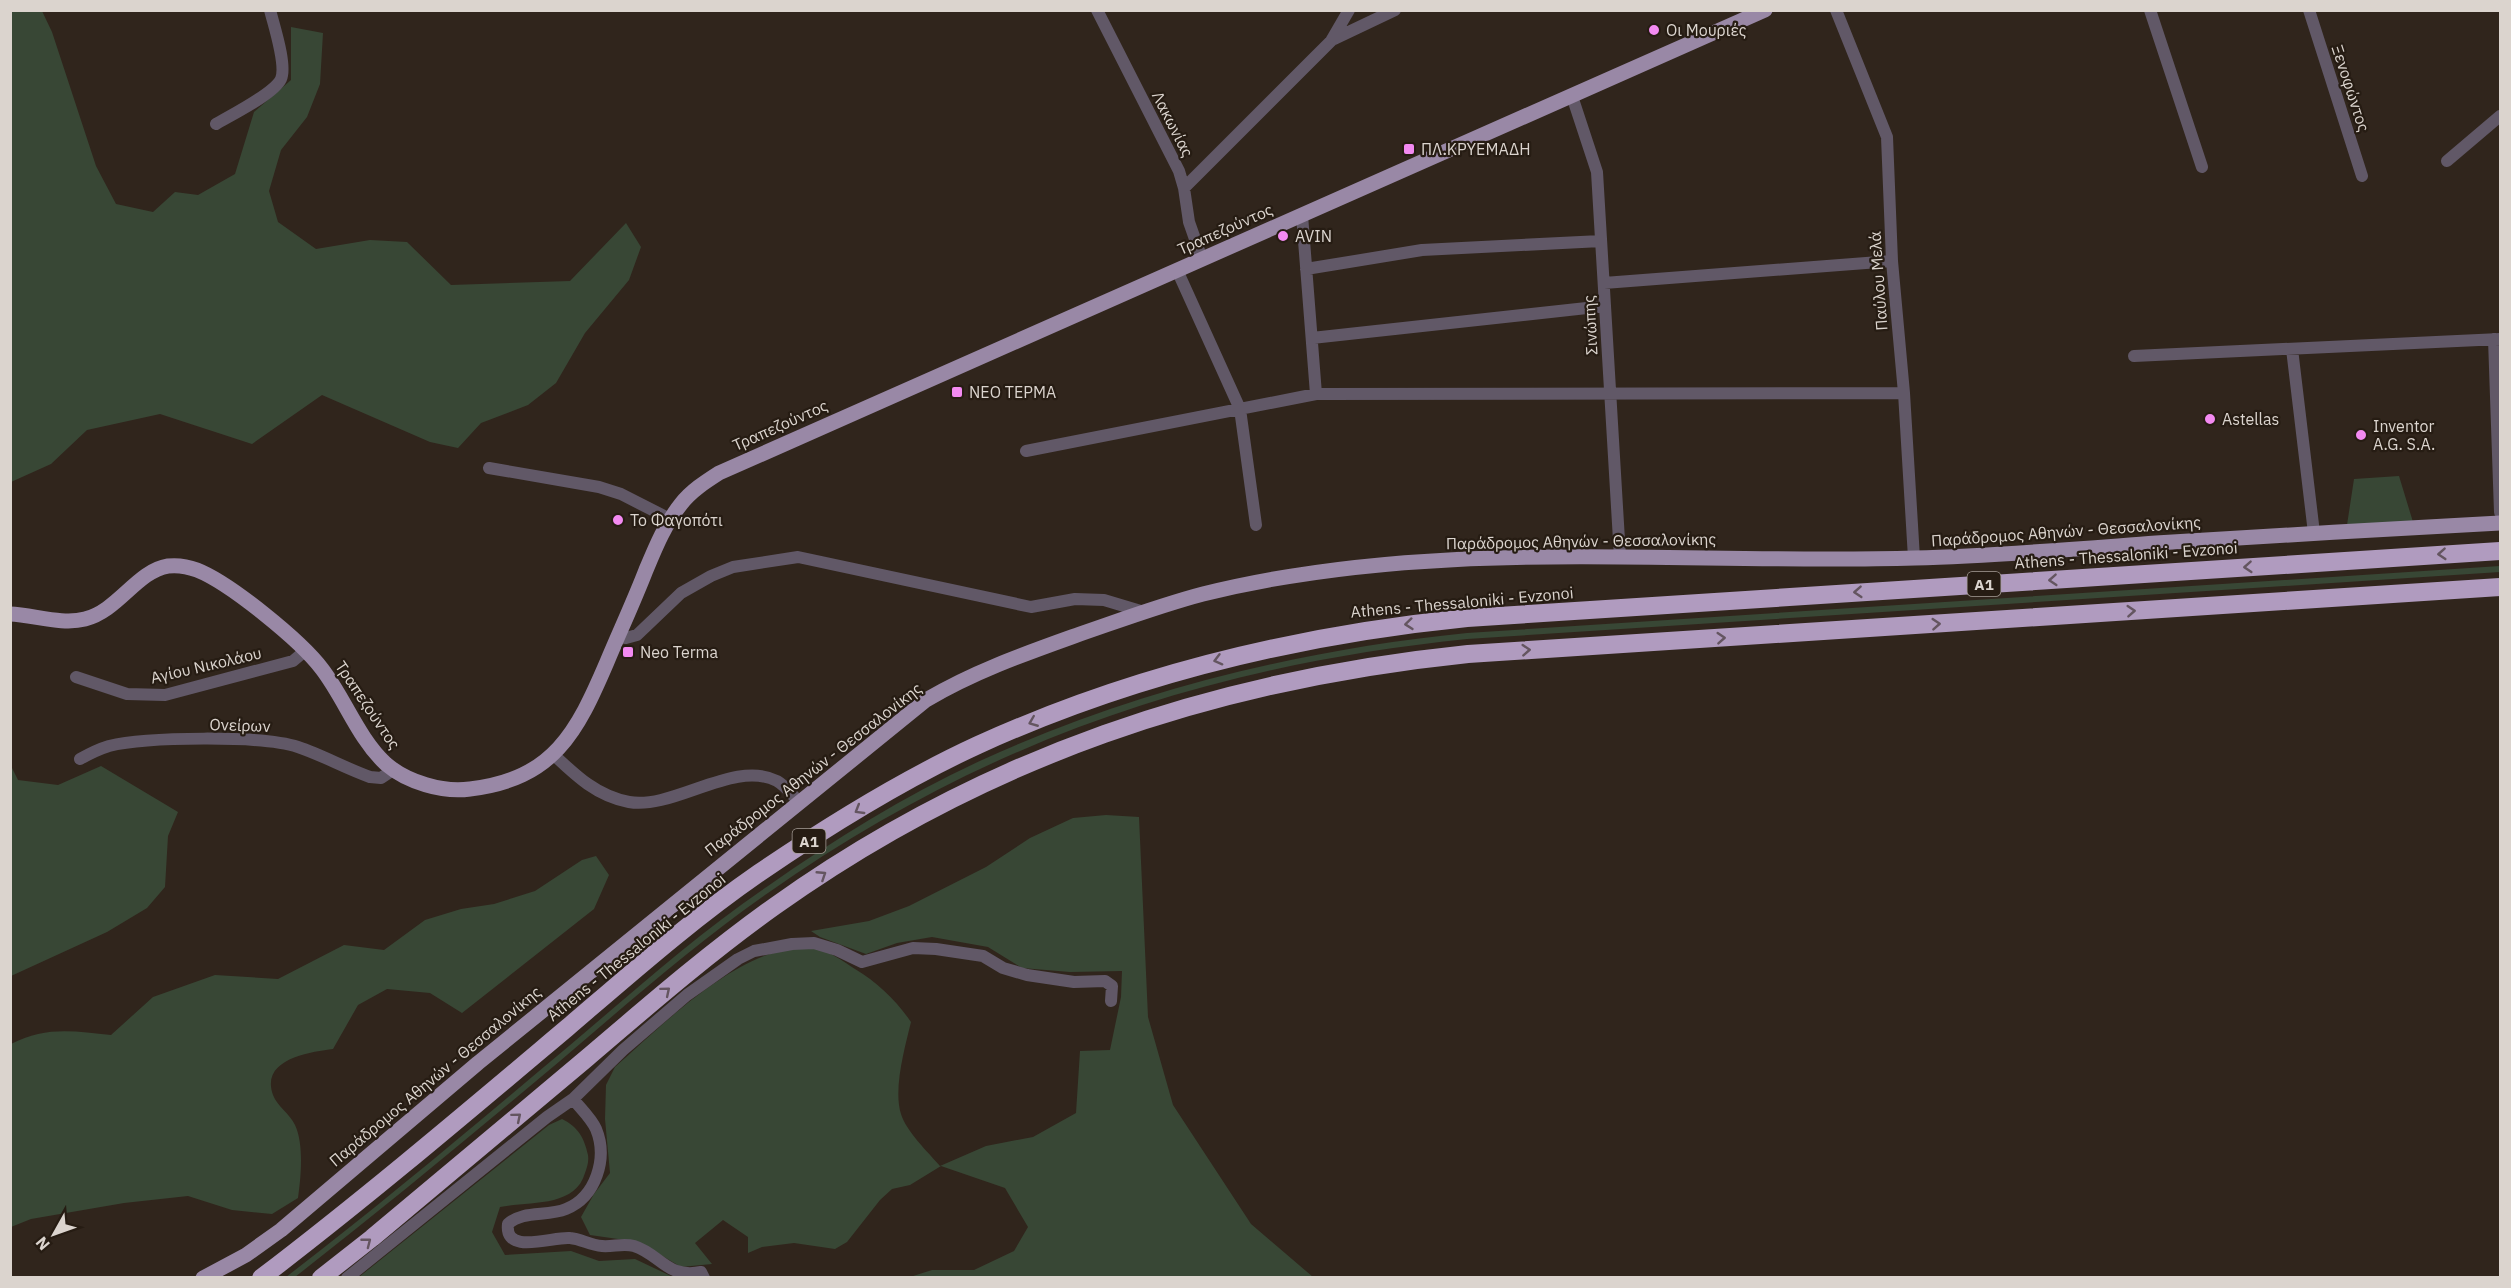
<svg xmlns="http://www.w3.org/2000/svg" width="2511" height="1288" font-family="'IBM Plex Sans',sans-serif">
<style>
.green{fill:#384735}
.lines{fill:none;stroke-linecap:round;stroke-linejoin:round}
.minor{stroke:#615867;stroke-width:12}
.major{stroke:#9988a6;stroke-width:15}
.highway{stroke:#b09bbf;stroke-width:18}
.oneway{stroke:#645560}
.poi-dot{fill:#f38af1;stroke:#261c13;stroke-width:2}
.labels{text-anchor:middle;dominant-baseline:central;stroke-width:4.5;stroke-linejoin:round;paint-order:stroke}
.shield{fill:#261c13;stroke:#a59d96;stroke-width:1.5}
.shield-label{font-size:15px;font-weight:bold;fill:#dbd4ce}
.poi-label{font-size:16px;fill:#dbd4ce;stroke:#261c13;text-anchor:start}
.street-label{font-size:16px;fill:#dbd4ce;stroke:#261c13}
</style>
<rect width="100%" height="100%" fill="#30251c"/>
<!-- green -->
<path class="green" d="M10,11H42L52,32L96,166L116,204L153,212L175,192L198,195L235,174L254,112L291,80V27L323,33L320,84L307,117L281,150L269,191L278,222L316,249L370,240L407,242L451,285L570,281L626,223L641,247L629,280L585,333L556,383L528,405L481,423L458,448L430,442L322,395L252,444L160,414L87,430L51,464L11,482Z
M2399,476L2413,522L2347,525L2354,479Z
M2500,566V572L1467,639C1206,666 984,741 768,893C695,944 628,1003 560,1061C473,1134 385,1207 295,1277H286C383,1203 476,1124 569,1046C634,991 697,934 768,886C835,839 907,794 982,760C1135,690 1299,650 1467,633Z
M10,764L18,780L58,785L101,766L178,812L168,836L165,887L147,908L107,932L11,976Z
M1106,815L1139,817L1148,1017L1173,1105L1251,1224L1313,1277H910L932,1270H974L1014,1251L1028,1227L1005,1188L941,1166L910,1185L892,1189L880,1200L847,1242L835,1249L794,1243L762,1247L748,1253V1237L723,1220L695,1243L712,1264L681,1267L639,1242L590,1235L581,1217L594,1194L610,1173L605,1119L606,1085L615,1067C664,1024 745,940 815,948C828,950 844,962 855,969C878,983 896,1000 911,1022C905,1047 893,1089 901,1114C906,1131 928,1152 940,1166L986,1146L1033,1137L1076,1113L1080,1051L1110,1050L1121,997L1122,971L1070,972L1022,968L988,947L932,937L897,943L866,954L820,937L811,931L869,921L909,906L986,867L1030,838L1073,818Z
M596,856L609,875L594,909L462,1013L430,993L387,989L358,1005L333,1049C310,1052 260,1059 273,1095C277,1106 290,1114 295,1125C304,1144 301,1177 298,1198L272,1214L232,1210L188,1196L124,1203L31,1219L11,1227V1044C45,1026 74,1031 111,1035L153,997L215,975L278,979L344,945L384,950L425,920L461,909L494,904L535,891L582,860Z
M562,1119C578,1127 584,1137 588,1155C589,1162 587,1167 585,1173C575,1208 529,1201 500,1207L492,1232L505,1255L571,1251L599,1261L635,1259L673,1277H359L549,1125Z"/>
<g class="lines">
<!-- minor -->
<path class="minor" d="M1097,10L1179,171L1184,188L1189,222L1202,259
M1836,10L1887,137L1892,261L1904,393L1914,558
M2150,10L2202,167
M2309,10L2362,176
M1334,39L1395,10
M1572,96L1597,172L1620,557
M216,124C231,115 274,94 281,79C287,65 274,26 270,10
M2447,161L2500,116
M1184,188L1331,41L1349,10
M1302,215L1316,394
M1306,269L1422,250L1601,241
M1177,270L1240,409L1256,525
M1604,283L1892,261
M1312,338L1605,306
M2494,339L2500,512
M2292,349L2314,533
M2134,356L2500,339
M1026,451L1316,394L1904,393
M489,468L599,487L621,494L670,519
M618,637L626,638L637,635L681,593L711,576L733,567L798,557L1031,607L1075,599L1104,600L1144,612
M76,677L127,694L165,695L293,661L306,650
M553,754C576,776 597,796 629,802C674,810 734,759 777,781C786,786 793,796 800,803
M80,759C89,754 99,749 109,746C145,737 263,735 298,747C322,755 345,768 370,777L381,778L393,770
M573,1099C581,1109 591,1118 596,1129C608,1158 596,1197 566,1209C547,1217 523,1210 508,1224C504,1256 554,1236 570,1238C581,1239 590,1245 602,1246C613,1247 623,1243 634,1246C660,1254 667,1279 701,1272L704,1278
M347,1278L547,1117L573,1099L623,1050L687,995L738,959L754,951L792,944L814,943L837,950L862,962L913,948L936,949L983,956L1003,968L1027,975L1074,982L1105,981L1112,986L1111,1001"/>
<!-- major -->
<path class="major" d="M10,614C34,615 62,625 85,619C118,611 137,571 168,566C177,565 189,567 197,570C230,583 301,641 322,669C345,699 358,738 386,764C407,782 443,793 470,789C554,779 577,732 607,662C620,631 634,601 646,570C656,546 665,524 681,504C691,491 705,482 719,473L1765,10
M203,1278L246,1255L281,1230L478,1063L926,700C975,671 1027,653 1080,634C1121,620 1161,605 1203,594C1436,536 1678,565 1915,558C1995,556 2076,549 2156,543C2271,536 2385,529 2500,523"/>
<!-- highway -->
<path class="highway" d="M261,1278C366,1198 466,1113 567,1028C629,975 691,920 759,873C828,826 902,780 978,745C1134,674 1297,635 1467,618L2500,551
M321,1278L372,1238C443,1178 515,1118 587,1058C648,1006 709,953 775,906C984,757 1214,680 1468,654L2500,587"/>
</g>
<!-- one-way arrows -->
<defs><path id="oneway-chevron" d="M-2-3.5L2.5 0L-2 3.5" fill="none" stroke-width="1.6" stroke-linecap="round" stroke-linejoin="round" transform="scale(1.5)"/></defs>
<g class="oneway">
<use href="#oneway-chevron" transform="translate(2442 554) rotate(176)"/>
<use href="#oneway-chevron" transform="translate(2248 567) rotate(176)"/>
<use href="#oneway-chevron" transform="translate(2053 580) rotate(176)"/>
<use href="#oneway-chevron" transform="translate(1858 592) rotate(176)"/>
<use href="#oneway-chevron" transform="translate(2131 611) rotate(-4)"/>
<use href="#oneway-chevron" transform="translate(1409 624) rotate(174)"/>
<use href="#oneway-chevron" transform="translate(1936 624) rotate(-4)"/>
<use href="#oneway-chevron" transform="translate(1721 638) rotate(-4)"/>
<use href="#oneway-chevron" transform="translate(1526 650) rotate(-4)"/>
<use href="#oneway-chevron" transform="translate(1218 660) rotate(165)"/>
<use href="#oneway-chevron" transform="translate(1033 722) rotate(158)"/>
<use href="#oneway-chevron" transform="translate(859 810) rotate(149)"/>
<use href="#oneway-chevron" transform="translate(822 875) rotate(-33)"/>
<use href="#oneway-chevron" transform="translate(666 991) rotate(-40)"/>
<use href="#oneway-chevron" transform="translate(517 1117) rotate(-40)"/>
<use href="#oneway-chevron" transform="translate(367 1242) rotate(-38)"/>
</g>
<!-- markers -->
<g class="poi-dot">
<circle cx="1654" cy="30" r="6"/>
<rect x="1403" y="143" width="12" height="12" rx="3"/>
<circle cx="1283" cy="236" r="6"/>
<rect x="951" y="386" width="12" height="12" rx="3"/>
<circle cx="2210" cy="419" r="6"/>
<circle cx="2361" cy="435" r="6"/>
<circle cx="618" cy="520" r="6"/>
<rect x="622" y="646" width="12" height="12" rx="3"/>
</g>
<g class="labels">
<!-- shield labels -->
<g class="shield">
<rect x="1967.5" y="572" width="33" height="24" rx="4.5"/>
<rect x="792.5" y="829" width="33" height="24" rx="4.5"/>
</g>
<g class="shield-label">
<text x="1984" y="584">Α1</text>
<text x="809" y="841">Α1</text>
</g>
<!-- poi labels -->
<g class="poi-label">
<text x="1666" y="30">Οι Μουριές</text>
<text x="1421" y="149">ΠΛ.ΚΡΥΕΜΑΔΗ</text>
<text x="1295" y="236">AVIN</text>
<text x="969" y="392">ΝΕΟ ΤΕΡΜΑ</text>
<text x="2222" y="419">Astellas</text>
<text x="2373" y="426">Inventor<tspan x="2373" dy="18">A.G. S.A.</tspan></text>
<text x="630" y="520">Το Φαγοπότι</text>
<text x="640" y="652">Neo Terma</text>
</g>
<!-- street labels -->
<g class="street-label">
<text transform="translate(2351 88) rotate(72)">Ξενοφώντος</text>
<text transform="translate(1173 124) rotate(63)">Λακωνίας</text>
<text transform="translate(1225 229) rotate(-24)">Τραπεζούντος</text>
<text transform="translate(1878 281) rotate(-94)">Παύλου Μελά</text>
<text transform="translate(1590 325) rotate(-93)">Σινώπης</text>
<text transform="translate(780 425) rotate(-24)">Τραπεζούντος</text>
<text transform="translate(2066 531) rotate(-4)">Παράδρομος Αθηνών - Θεσσαλονίκης</text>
<text transform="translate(1581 541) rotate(-1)">Παράδρομος Αθηνών - Θεσσαλονίκης</text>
<text transform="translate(2126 555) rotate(-4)">Athens - Thessaloniki - Evzonoi</text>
<text transform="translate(1462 602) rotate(-5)">Athens - Thessaloniki - Evzonoi</text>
<text transform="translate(206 665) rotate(-13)">Αγίου Νικολάου</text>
<text transform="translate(368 705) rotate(56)">Τραπεζούντος</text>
<text transform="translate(240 725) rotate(2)">Ονείρων</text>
<text transform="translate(813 769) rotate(-38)">Παράδρομος Αθηνών - Θεσσαλονίκης</text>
<text transform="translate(636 947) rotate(-39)">Athens - Thessaloniki - Evzonoi</text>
<text transform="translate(435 1076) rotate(-40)">Παράδρομος Αθηνών - Θεσσαλονίκης</text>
</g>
</g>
<!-- border -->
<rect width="2511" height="1288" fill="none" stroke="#dbd4ce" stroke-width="24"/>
<!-- north arrow -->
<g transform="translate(54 1234) rotate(230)" stroke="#261c13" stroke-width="4.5" paint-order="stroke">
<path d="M0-4.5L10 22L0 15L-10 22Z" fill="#dbd4ce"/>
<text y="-9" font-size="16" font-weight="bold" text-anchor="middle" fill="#dbd4ce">N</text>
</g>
</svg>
